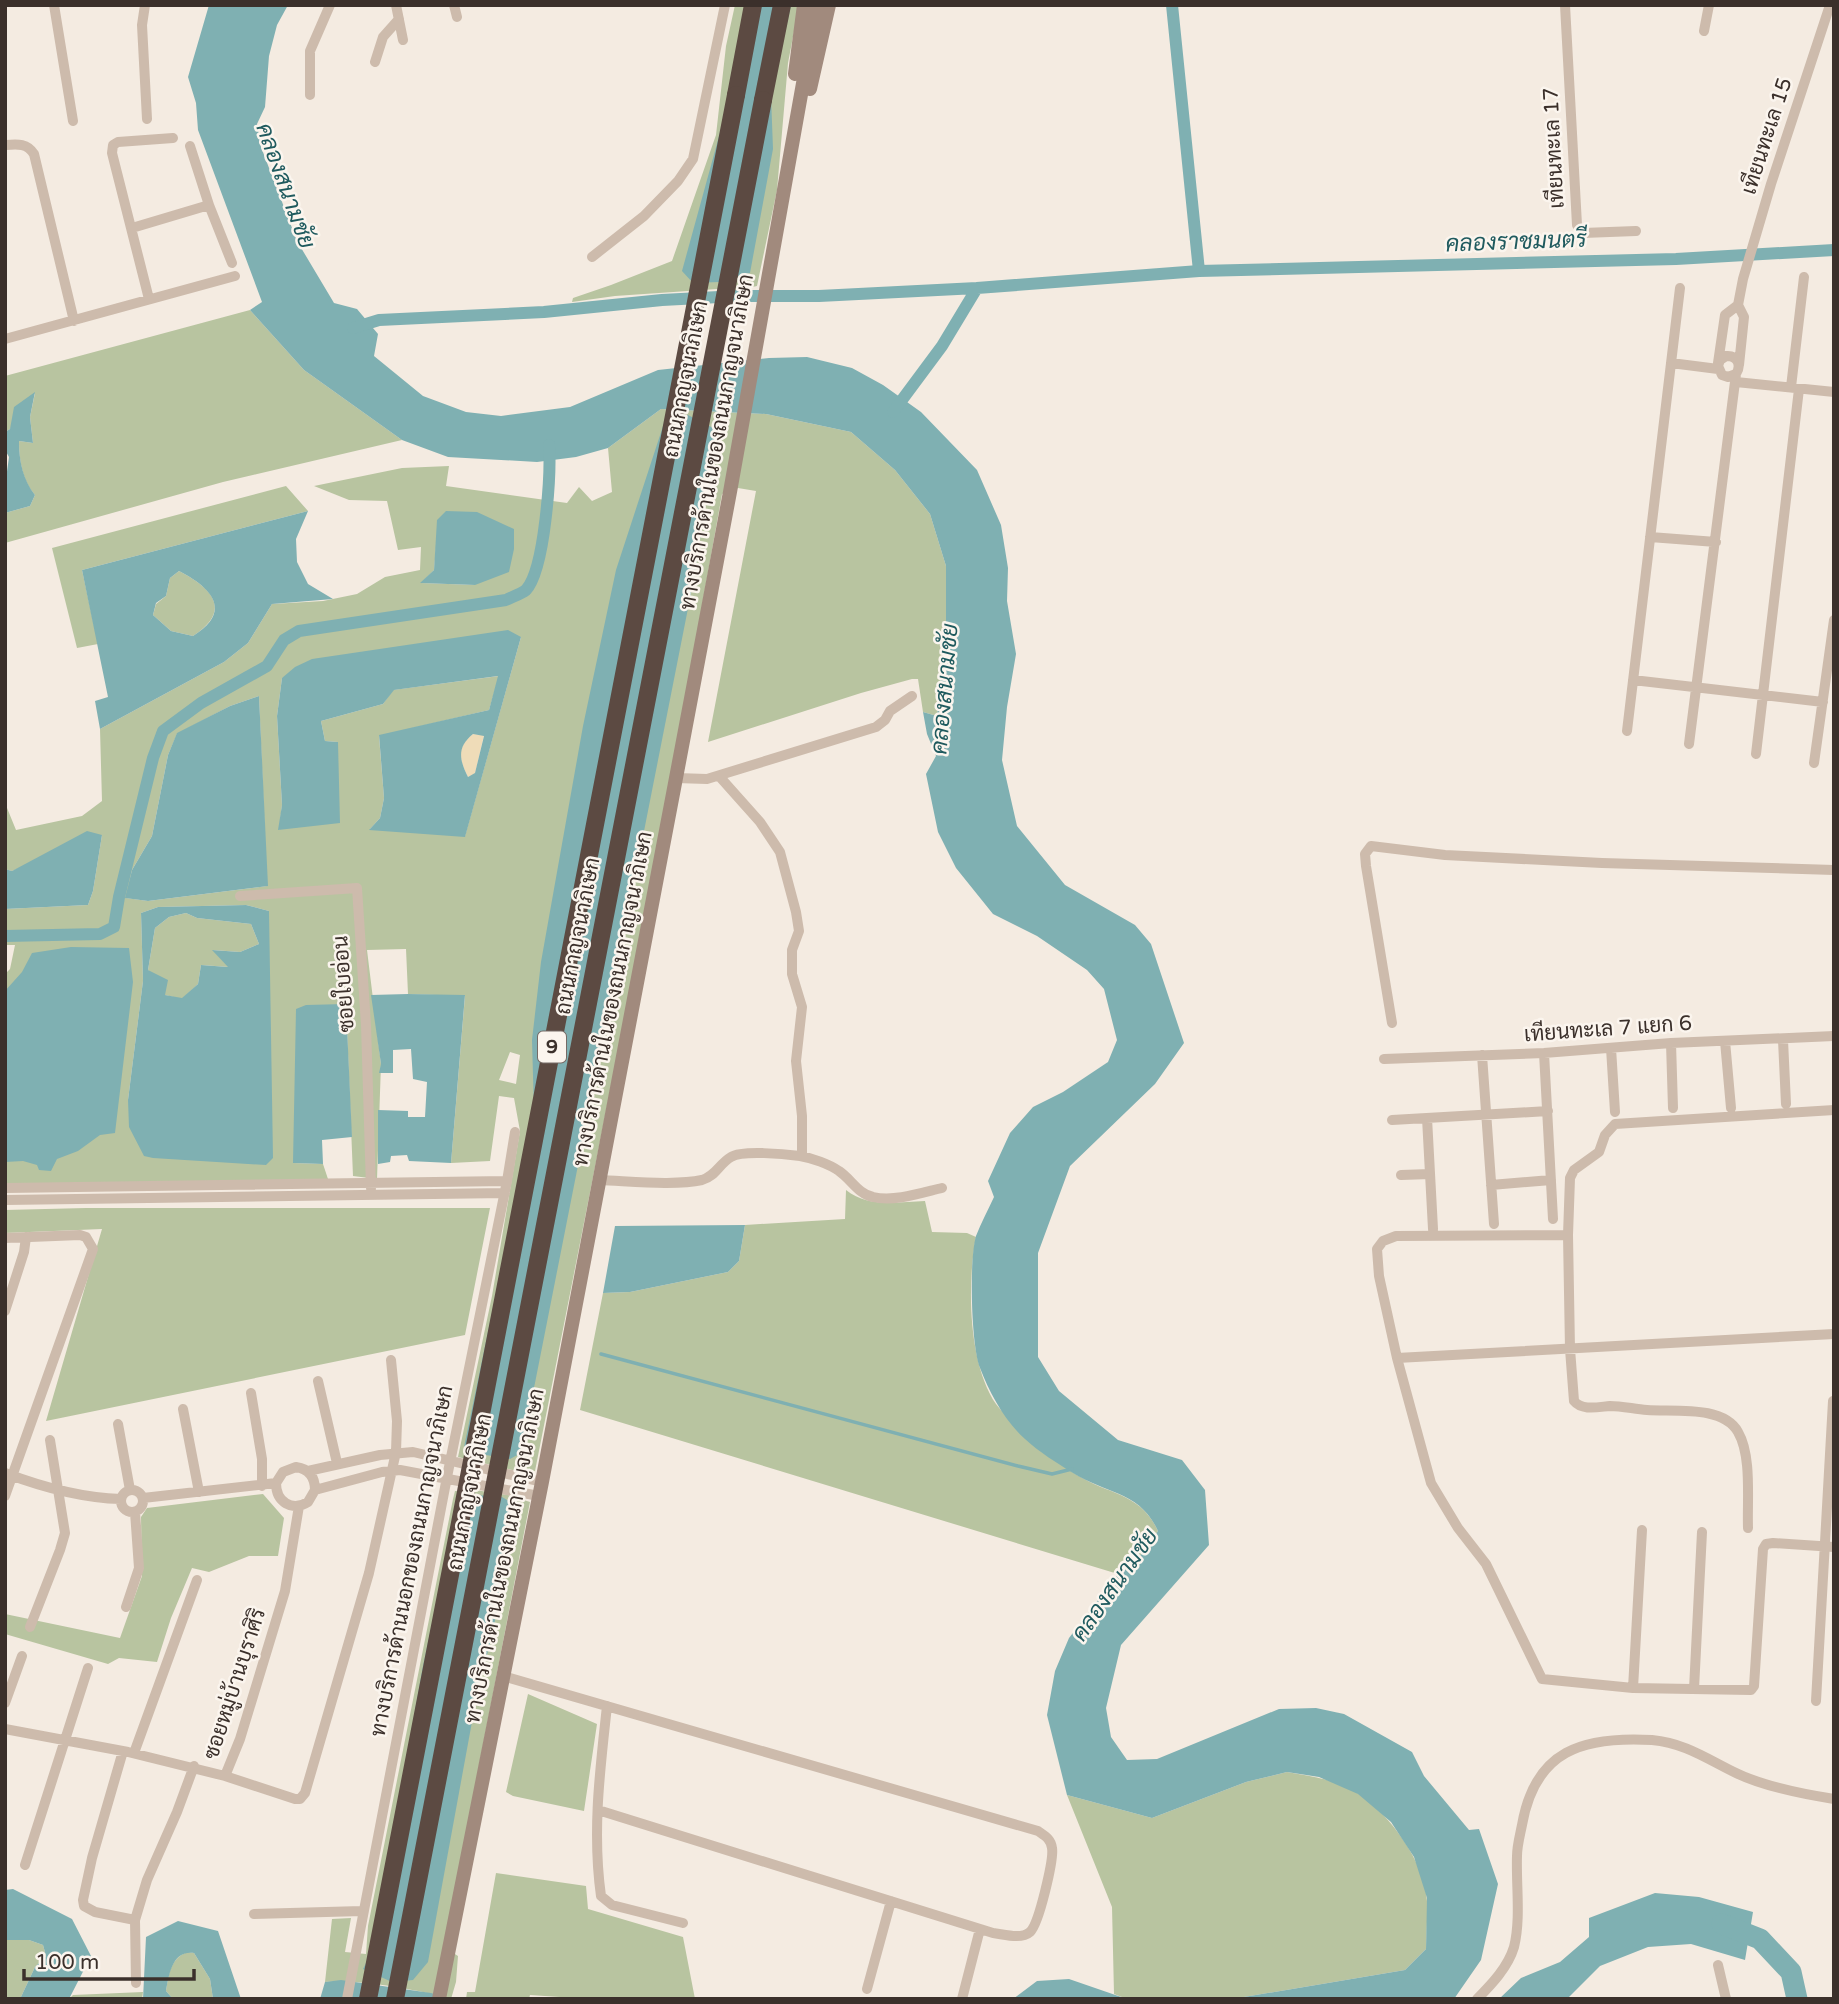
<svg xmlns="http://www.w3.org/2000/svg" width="1839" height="2004" font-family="'Varela Round',Sarabun,sans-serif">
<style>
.green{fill:#b8c4a0;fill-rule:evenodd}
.sand{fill:#efdcb8}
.water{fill:#7fb0b2;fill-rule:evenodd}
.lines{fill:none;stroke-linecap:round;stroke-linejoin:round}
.stream{stroke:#7fb0b2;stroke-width:3.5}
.canal{stroke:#7fb0b2;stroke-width:12}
.river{stroke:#7fb0b2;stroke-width:21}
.street{stroke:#cdbbac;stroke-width:10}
.secondary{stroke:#a18a7d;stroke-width:14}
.highway{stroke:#5c4a42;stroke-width:18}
.highway-bridge{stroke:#5c4a42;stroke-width:18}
.labels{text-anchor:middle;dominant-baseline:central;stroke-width:5;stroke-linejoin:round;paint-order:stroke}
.shield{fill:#fbf5ee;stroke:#756b66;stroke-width:2}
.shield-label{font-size:19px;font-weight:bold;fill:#3b302b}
.street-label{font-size:21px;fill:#3b302b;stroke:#fbf5ee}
.water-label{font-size:23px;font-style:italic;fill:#1f5a5e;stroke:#fbf5ee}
</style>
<rect width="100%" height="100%" fill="#f4ebe1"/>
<!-- green -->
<path class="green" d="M735,5H799L788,63L777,190L757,286L734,291L717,289L615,296L572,302L573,298L611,285L672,261L716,135L726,46Z
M250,310L304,370L402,440L223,482L5,543V513L30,506L35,495C22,480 19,460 19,441L33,443L30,417L35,393L10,429L5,432V376Z
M661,409L766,414L851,432L895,470L930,514L946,566V631L937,716L923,712L918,679H912L861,693L708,742L756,491L738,488L722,494L667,802L535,1471L525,1473L458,1457L492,1296L520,1131L514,1098L499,1096L490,1161L451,1163L465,996L408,994L406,949L367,950L381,1064L377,1179L353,1176L346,1004L293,1163L323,1164L328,1179L5,1188V974L10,969L15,945H5V909L88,905L93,891L102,835L12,871L5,869V803L16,830L82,816L102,801L100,729L224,662L248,643L272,604L323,601L357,594L385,577L420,570L421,547L398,550L387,501L349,500L314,486L402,468L449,466L446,486L567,503L579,487L592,501L612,492L608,448ZM436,548L475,585L421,583L434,570ZM521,637L465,836L370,829L380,818L384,798L379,736L489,710L499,676L393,690L383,704L321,721L325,741L338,742L279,830L282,805L277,716L282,678ZM259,696L267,886L148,901L126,898L132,870L152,836L168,755L177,734L230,706ZM246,905L269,911L266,1165L128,1100L143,981L141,913L158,907ZM510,1052L520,1055L516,1084L499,1080Z
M286,486L308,511L82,570L98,644L77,648L52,548Z
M179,571C212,588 233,610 193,636L171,631L153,615L156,604L166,596L170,578Z
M186,913L197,918L251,924L259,944L240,952L213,950L229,967L201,965L198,984L182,999L165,995L148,970L155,928L169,917Z
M846,1190C868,1208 898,1202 925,1201L932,1232L967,1233L976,1237C967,1284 968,1363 996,1404C1007,1419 1027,1431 1040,1444C1052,1454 1064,1468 1077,1475C1109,1495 1141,1493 1158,1531L1143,1553L1118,1574L580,1410L603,1293L630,1292L728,1272L739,1261L745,1225L845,1219Z
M86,1208H490L465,1335L46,1421L102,1229L5,1233V1210Z
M475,1490L508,1495L530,1502L444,1947L458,1956L456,1982L451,1999H449C419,1989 356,1979 325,1982L332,1919L351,1918L345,1952L366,1954L368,1926L453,1499L455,1491Z
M263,1494L284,1518L278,1556H249L209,1572L192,1568L171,1618L157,1662L119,1658L108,1664L5,1634V1614L120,1638L142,1576L141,1517L147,1508Z
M528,1694L597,1724L584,1811L513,1796L506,1792Z
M1287,1772C1311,1776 1338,1780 1359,1794C1390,1815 1425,1862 1427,1901C1428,1917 1426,1933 1426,1949L1405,1970L1232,1999H1127L1114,1994L1112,1907L1067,1795L1152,1818L1246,1782Z
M496,1873L586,1886L588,1909L683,1937L695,1999H590L530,1995L529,1999H466L467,1992H475Z
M5,1940H29L43,1945L46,1956L35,1967L20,1999H5Z
M187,1952L194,1953L210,1979L213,1999H173L166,1991C169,1974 170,1959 187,1952Z
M143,1992L142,1999H69L73,1995Z"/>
<!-- sand -->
<path class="sand" d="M473,734L484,735L475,774L468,777C459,759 456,747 473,734Z"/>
<!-- water -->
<path class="water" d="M209,5H288L277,25L269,56L265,107L257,124L261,147L297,241L334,303L357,309L378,334L374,356L423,396L466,412L501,416L570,407L658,370L769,358L807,357L852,368L883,385L921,412L977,470L1001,525L1008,568L1007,601L1016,654L1007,707L1002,760L1017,826L1065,885L1135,925L1151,944L1184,1043L1155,1084L1070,1166L1038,1253V1357L1059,1391L1118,1440L1182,1460L1205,1490L1209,1545L1121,1645L1106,1708L1111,1737L1127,1760L1157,1759L1279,1709L1316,1708L1344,1714L1412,1752L1424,1776L1469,1830L1479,1829L1498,1884L1481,1960L1454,1999H1232L1405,1970L1426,1949L1427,1898L1414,1857L1391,1822L1358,1794L1319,1777L1287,1772L1246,1782L1152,1818L1067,1795L1047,1715L1055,1671L1069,1638L1118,1574L1143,1553L1158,1531C1140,1491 1106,1494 1073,1473C1057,1463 1039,1452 1025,1439C1005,1421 990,1394 980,1368C971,1346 969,1259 976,1236C981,1223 988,1210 994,1197L988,1181L1010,1133L1033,1107L1063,1092L1108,1062L1117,1040L1104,989L1087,970L1037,936L993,914L956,868L938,832L926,774L936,756L927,734L923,712L937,716L946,631V566L930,514L895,470L851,432L766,414L661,409L608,448L576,457L537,462L448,457L402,440L304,370L250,310L262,302L198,130L196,103L188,77Z
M745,5H791L771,96L773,149L750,273L719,282L693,283L682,271L721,129Z
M35,392L30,417L33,443L19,441C19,461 23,480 35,495L30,506L5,513V486L9,457L5,450V432L10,429L14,407Z
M688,415L717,430L694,578L535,1383L519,1454L510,1459L486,1455L464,1447L534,1111L532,1040L541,962L583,726L616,570L666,417Z
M308,511L296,539L297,562L308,584L333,599L272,604L248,643L224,662L100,729L95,701L108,697L82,570ZM179,571C212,588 233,611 193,636L171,631L153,615L156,603L166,596L170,578Z
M446,511L477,512L514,529V549L509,572L475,585L420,583L434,570L437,520Z
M508,630L521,637L465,837L369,830L380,818L384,798L379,735L489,710L498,676L394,690L383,704L321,721L325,741L338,742L340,823L278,830L282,805L277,716L282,678L295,667L312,659ZM473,734L484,736L475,773L468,777C459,759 457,747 473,734Z
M259,696L268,886L148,901L125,898L132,870L152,836L168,755L177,733L230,706Z
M87,831L102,835L93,891L88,905L5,909V869L12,871Z
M246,905L269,911L273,1158L266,1165L153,1158L144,1156L129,1127L128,1100L143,981L141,913L158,907ZM186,913L197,918L251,924L259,944L240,952L212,950L228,967L201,965L198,984L182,998L165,995L168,980L148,970L155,928L169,917Z
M71,947L129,948L133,982L115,1133L100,1135L78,1151L57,1159L51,1171L39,1170L37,1165L23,1161L5,1162V991L22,972L32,953Z
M408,994L465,995L451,1163L409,1161L407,1155L391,1156L390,1162L378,1164V1110L408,1111V1117H425L427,1082L413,1079L411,1049L393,1050V1073H379L381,1064L371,995Z
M346,1004L352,1137L322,1140L323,1164L293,1163L296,1009L306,1005Z
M745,1225L739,1261L728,1272L630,1292L603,1293L615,1226Z
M477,1495L502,1497L512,1503L515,1516L492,1636L478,1689L428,1962L413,1980L392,1982L363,1969L372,1951L423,1666L457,1506Z
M13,1889L72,1919L91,1956L69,1999H20L35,1967L46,1956L43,1945L29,1940H5V1890Z
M1655,1893L1699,1897L1753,1912L1745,1960L1691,1944L1648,1947L1600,1966L1567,1999H1499L1521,1978L1560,1962L1589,1937V1918Z
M178,1921L218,1931L241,1999H213L210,1979L194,1953C172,1950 169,1975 166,1991L173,1999H143L146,1937Z
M1069,1979L1127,1999H1013L1037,1981Z
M341,1980L431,1993L449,1999H320L325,1982Z"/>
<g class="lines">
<!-- stream -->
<path class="stream" d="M601,1354L1018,1466L1052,1474L1072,1469"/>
<!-- canal -->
<path class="canal" d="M1199,271L1676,259L1834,250
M353,328L379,320L544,312L662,300L738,296H819L977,288
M893,412L942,346L977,288L1199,271L1172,5
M5,936L100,934L114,927L119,897L153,758L163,731L201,703L267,666L284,640L299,631L506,600C512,597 521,594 526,590C545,569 551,474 549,445"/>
<!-- river -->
<path class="river" d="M1722,1924L1760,1939L1791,1972L1797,1999"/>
<!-- street -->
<path class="street" d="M54,5L73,121
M145,5L142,25L147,119
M396,5L403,40
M454,5L457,17
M1565,5L1577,225L1583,233L1636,231
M1704,31L1709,5
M375,62L383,37L399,19
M310,95V51L330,5
M5,145C18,144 27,143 34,154L74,321
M190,146L209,205L232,263
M132,228L209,205
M592,257L644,216L678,181L693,159L725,5
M149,299L112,153L113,145L118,142L173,138
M5,339L235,276
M1671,363L1718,369
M1718,363L1725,315L1738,305
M1739,365L1744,317L1738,305L1743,279L1771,184L1830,5
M1736,382L1834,392
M1791,387L1804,277
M1650,537L1716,542
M1633,680L1823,702
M1627,731L1680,288
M1689,744L1736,374C1742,365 1737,355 1726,356L1720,360L1718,366L1722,375L1728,377L1736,374
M1756,754L1799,389
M1814,763L1834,620
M719,776L760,822L780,852L796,912L799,931L792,950V974L802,1007L796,1061L802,1116V1156
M676,778L707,779L876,727L885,720L890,711L912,696
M240,896L357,888L366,1025L371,1188
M1392,1023L1366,866L1365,854L1371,846L1445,855L1602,863L1834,870
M1783,1040L1786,1104
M1725,1041L1731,1108
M1671,1043L1673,1108
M1611,1048L1615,1112
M1544,1053L1553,1219
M1482,1055L1494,1224
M1384,1059L1544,1053L1671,1043L1834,1036
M1427,1118L1433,1229
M1392,1120L1548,1111
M1401,1175L1430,1174
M600,1180C629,1181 675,1186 702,1180C716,1176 719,1164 731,1157C742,1150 785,1154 800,1156C812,1158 829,1164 839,1171C851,1179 858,1194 873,1197C894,1202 921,1193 942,1188
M1491,1185L1551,1180
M5,1188L507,1181
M5,1200L505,1193
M1568,1235L1396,1236L1383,1241L1377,1249L1379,1276L1397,1358L1431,1483L1458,1528L1486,1564L1542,1679L1633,1688L1751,1690L1754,1686L1763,1549L1766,1544L1773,1543L1834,1547
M5,1238L80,1235L86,1237L93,1249L5,1496
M5,1311L24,1252L26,1237
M1397,1358L1834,1334
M318,1381L337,1463
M251,1393L262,1459V1486
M183,1409L199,1492
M118,1424L130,1490
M308,1471L380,1455L413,1452L542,1482
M5,1473C42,1487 81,1498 121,1499
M121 1501a11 11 0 1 1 22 0a11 11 0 1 1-22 0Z
M315,1490C315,1477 309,1469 296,1467L283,1472L276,1483C276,1502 292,1512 308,1502L315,1490L382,1472L400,1470L539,1496
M143,1498L276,1483
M1748,1528C1747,1500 1752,1456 1738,1432C1723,1405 1674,1412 1647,1410C1634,1409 1622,1406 1610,1406C1598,1407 1582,1411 1574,1401L1570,1349L1568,1235L1570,1178L1574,1170L1599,1152L1605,1135L1615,1124L1834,1110
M126,1607L139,1568L135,1512
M30,1627L60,1550L65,1533L50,1440
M503,1676L1038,1831C1045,1836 1051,1839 1052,1848C1054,1859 1039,1924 1030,1932C1021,1940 1003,1934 993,1933L598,1810
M1633,1688L1642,1530
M1694,1689L1702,1532
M1816,1701L1833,1401
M5,1703L22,1656
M607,1706C600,1770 592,1832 601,1896L612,1905L683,1923
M5,1729L128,1752L225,1776L240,1739L285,1591L299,1506
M123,1751L92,1858L83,1900L84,1906L95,1912L135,1920
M134,1753L197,1580
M225,1776L295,1799H300L305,1793L369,1573L396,1452L397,1421L391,1360
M25,1865L88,1668
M254,1914L362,1911
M1718,1965L1726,1999
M136,1983L135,1920L147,1880L177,1812L194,1766
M867,1989L891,1901
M347,1999L447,1477L507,1181L515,1132
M962,1999L980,1929
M1477,1999C1492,1984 1508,1967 1514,1947C1521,1919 1516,1885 1517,1856C1517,1846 1520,1835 1522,1825C1535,1750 1583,1736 1652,1740C1685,1743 1707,1759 1736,1773C1765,1787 1802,1794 1834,1799"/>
<!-- secondary -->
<path class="secondary" d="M795,74L804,5
M810,89L829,5
M439,1999L542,1482L676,778L730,492L817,5"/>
<!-- highway -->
<path class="highway" d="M736,95L753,5
M763,100L782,5"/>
<!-- highway-bridge -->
<path class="highway-bridge" d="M368,1999L736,95
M395,1999L763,100"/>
</g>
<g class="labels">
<!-- shield labels -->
<rect class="shield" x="538" y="1031.5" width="28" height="31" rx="5"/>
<g class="shield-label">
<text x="552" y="1047">9</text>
</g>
<!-- street labels -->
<g class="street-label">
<text transform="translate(1767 136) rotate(-72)">เทียนทะเล 15</text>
<text transform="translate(1554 148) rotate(-93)">เทียนทะเล 17</text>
<text transform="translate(686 379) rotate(-79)">ถนนกาญจนาภิเษก</text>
<text transform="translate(717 442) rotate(-80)">ทางบริการด้านในของถนนกาญจนาภิเษก</text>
<text transform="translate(578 936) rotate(-79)">ถนนกาญจนาภิเษก</text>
<text transform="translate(344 984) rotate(-94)">ซอยใบอ่อน</text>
<text transform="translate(613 999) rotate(-79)">ทางบริการด้านในของถนนกาญจนาภิเษก</text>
<text transform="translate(1608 1029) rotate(-4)">เทียนทะเล 7 แยก 6</text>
<text transform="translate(470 1492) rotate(-79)">ถนนกาญจนาภิเษก</text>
<text transform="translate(505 1556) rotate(-79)">ทางบริการด้านในของถนนกาญจนาภิเษก</text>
<text transform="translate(412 1561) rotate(-79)">ทางบริการด้านนอกของถนนกาญจนาภิเษก</text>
<text transform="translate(235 1684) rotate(-72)">ซอยหมู่บ้านบุราศิริ</text>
</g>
<!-- water labels -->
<g class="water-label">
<text transform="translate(285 186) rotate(70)">คลองสนามชัย</text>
<text transform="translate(1516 242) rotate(-2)">คลองราชมนตรี</text>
<text transform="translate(945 689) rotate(-85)">คลองสนามชัย</text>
<text transform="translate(1115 1585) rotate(-55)">คลองสนามชัย</text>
</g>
</g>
<!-- border -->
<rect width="1839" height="2004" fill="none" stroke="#3b302b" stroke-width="14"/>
<!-- scale -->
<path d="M24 1969v10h170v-10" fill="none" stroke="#3b302b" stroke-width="3.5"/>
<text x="35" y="1969" font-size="21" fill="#3b302b" stroke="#fbf5ee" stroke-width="5" paint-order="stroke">100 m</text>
</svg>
